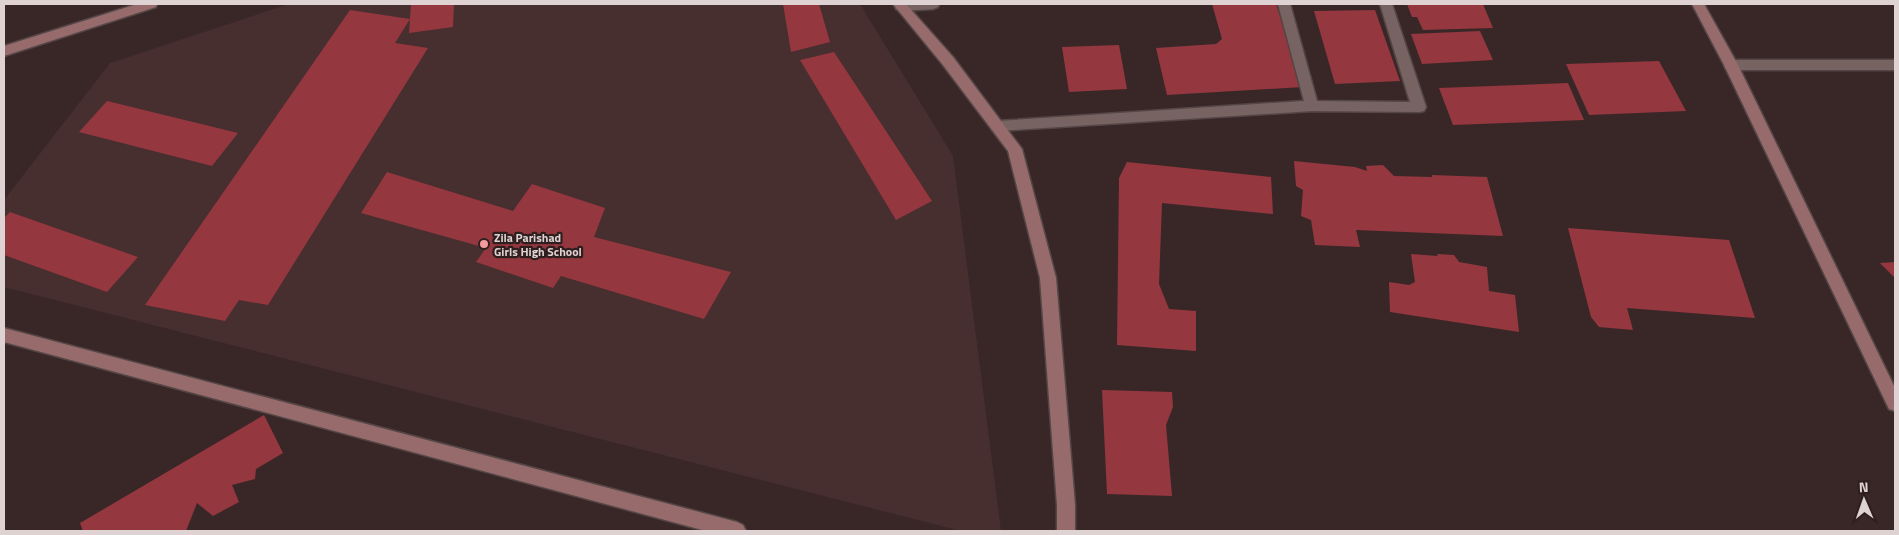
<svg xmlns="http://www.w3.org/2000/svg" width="1899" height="535" font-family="'Titillium Web',sans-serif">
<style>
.built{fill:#472e2f}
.building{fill:#95373f}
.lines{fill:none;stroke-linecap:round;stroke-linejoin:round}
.street-casing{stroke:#554646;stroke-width:3}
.secondary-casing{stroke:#554646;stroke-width:3}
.street{fill:#786363;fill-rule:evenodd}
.secondary{fill:#976b6c;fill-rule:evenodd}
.poi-dot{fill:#f59b9d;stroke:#2f1e1e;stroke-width:2}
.labels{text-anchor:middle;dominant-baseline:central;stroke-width:4.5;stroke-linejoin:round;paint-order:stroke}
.poi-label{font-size:12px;font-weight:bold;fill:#ded2d2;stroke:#2f1e1e;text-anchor:start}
</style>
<rect width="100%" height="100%" fill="#392728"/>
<!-- built -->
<path class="built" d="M289,4H860L953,156L1001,531H961L4,287V200L110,63Z"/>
<!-- building -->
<path class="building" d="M411,4H454L453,27L409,33Z
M783,4H819L830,42L791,52Z
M1212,4H1276L1303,87L1167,95L1156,48L1216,44L1222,39Z
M1407,4H1483L1493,28L1423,30L1417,17H1412Z
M350,10L410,19L395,43L428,48L268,305L239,300L225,321L145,305Z
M1375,10L1400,81L1335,84L1314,11Z
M1480,31L1493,60L1422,64L1411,34Z
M1119,45L1127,89L1069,92L1062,47Z
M834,52L932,201L896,220L800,60Z
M1659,61L1686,111L1589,115L1566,64Z
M1568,83L1584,120L1453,125L1439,88Z
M107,101L238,133L212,166L79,132Z
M1294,161L1355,167L1367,171L1366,166L1383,165L1394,176L1432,177V175L1487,177L1503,236L1356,230L1360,247L1315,245L1311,220L1301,216L1303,190L1296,186Z
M1127,162L1271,177L1273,214L1162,203L1159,284L1169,309L1196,311V351L1117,345L1119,178Z
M387,172L513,211L532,184L605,208L594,237L731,272L704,319L561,276L553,288L476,262L486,248L361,213Z
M10,212L138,257L107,292L4,255V218Z
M1568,228L1729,240L1755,318L1627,308L1633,330L1599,327L1591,317Z
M1411,254L1438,256L1437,254L1454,255L1459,262L1487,267L1489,291L1515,295L1519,332L1390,312L1389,282L1409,285L1415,282Z
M1895,262V278L1880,263Z
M1102,390L1172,392L1173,407L1166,425L1172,496L1107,494Z
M264,415L283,453L256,469L255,479L232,485L239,502L213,516L197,503L186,531H83L80,523Z"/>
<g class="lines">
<defs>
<path id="street" d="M896,4H939L938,7L933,9L901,11L896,9L895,6Z
M1278,4H1290L1317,101L1410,102L1380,4H1392L1426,107L1424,111L1419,112L1312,111L997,131L992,130L990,126L992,122L997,121L1304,101Z
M1731,60H1895V70H1731L1726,69L1724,65L1726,61Z"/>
<path id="secondary" d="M137,4H157L156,7L4,56V46Z
M893,4H906L953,57L1022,149L1056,278L1075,505V531H1057V505L1040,278L1008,151L943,65Z
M1692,4H1704L1738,65L1895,388V411L1889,409L1724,65Z
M4,328L737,522L743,525L746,531H706L4,342Z"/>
</defs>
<!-- street casing -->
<use href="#street" class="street-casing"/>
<!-- secondary casing -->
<use href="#secondary" class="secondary-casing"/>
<!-- street -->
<use href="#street" class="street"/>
<!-- secondary -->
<use href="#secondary" class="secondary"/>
</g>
<!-- markers -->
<circle class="poi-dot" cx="484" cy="244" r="5"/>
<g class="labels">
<!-- poi labels -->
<g class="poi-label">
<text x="494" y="237">Zila Parishad<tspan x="494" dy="14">Girls High School</tspan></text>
</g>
</g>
<!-- border -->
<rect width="1899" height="535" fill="none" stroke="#ded2d2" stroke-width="10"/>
<!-- north arrow -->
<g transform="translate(1864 500) rotate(358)" stroke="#2f1e1e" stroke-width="4" paint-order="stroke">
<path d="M0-4L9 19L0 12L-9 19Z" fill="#ded2d2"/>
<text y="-8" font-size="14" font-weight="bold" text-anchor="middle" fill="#ded2d2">N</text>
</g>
</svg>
